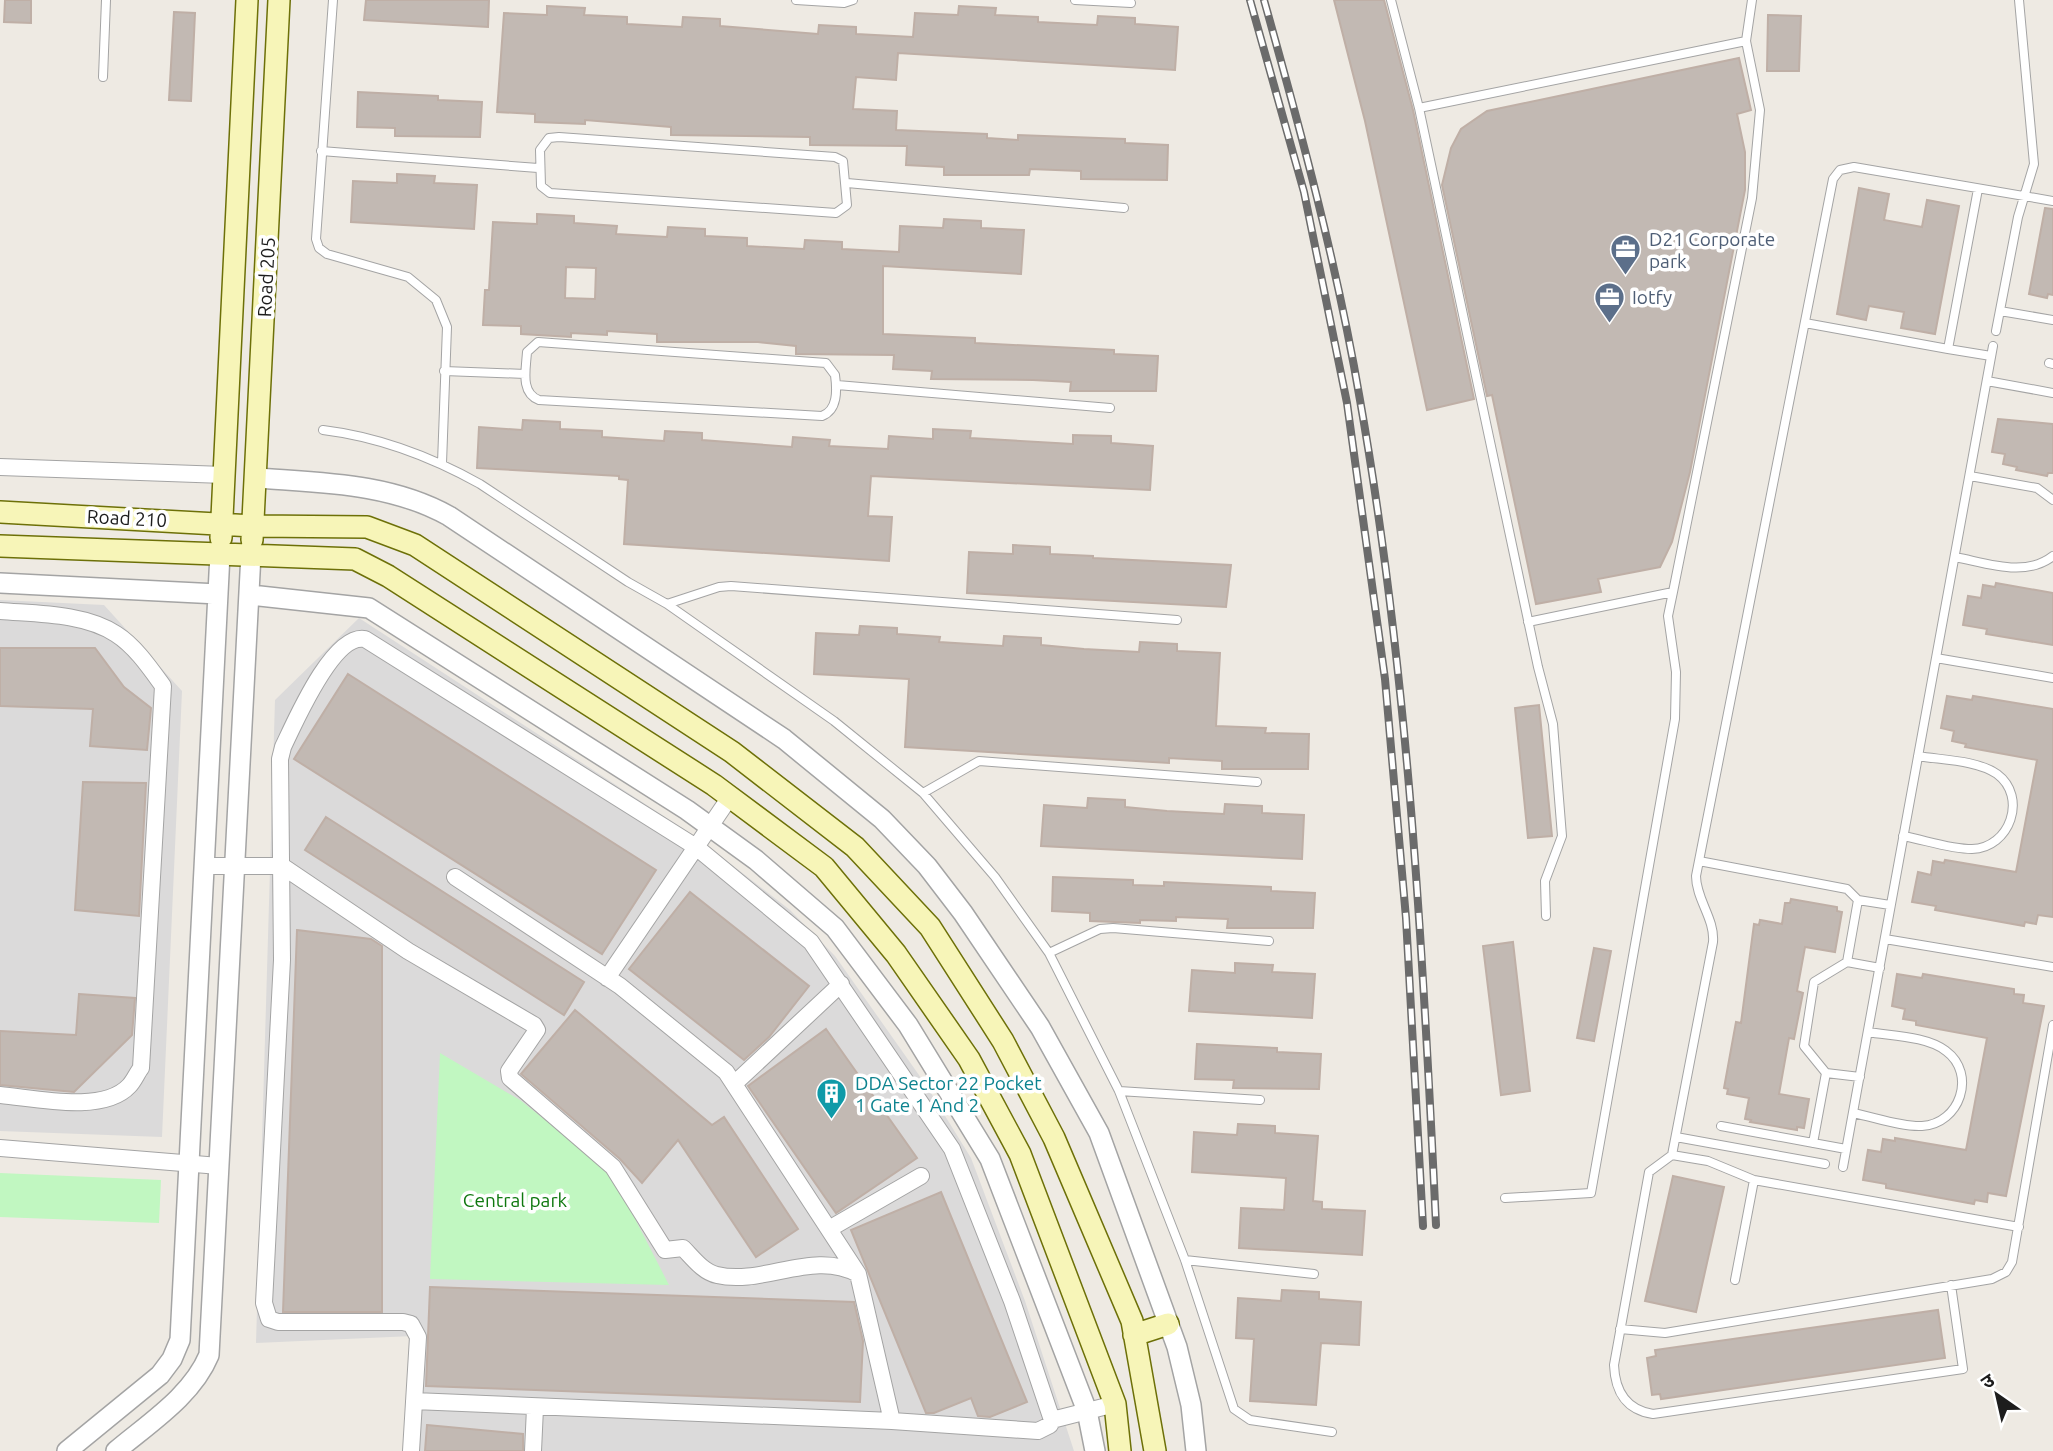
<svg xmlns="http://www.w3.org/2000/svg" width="2053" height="1451" font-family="Ubuntu,'Noto Sans Devanagari',sans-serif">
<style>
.residential{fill:#dbdada}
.park{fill:#c1f7c1}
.building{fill:#c2b9b3;stroke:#bfafa6;stroke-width:2;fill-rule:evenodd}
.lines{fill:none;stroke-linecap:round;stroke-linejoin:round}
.service-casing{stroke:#a4a4a4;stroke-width:10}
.minor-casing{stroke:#a4a4a4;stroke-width:18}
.tertiary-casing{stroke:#a4a4a4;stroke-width:22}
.secondary-casing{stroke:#6d7008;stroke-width:24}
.service{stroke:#fff;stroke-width:8}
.minor{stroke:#fff;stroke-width:16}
.tertiary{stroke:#fff;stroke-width:19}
.secondary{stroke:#f7f5b8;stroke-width:21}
.rail-casing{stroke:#6b6b6b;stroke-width:8}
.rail{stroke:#fff;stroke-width:5;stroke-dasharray:16;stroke-linecap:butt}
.labels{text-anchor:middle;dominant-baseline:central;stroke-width:7;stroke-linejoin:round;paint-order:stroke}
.service-label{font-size:19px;fill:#4e5e75;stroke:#fff;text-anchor:start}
.street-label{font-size:19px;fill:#1d1d1d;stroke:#fff}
.culture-label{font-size:19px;fill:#0d838f;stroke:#fff;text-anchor:start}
.park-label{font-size:19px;fill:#0f780f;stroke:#fff}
</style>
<rect width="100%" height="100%" fill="#eeeae3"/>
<!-- residential -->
<path class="residential" d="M0,600L104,605L182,691L162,1137L0,1131Z
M359,618L696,837L790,910L835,956L926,1085L971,1158L1025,1301L1074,1451H406L413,1336L256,1343L275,700Z"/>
<!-- park -->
<path class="park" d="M440,1053L520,1100L611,1172L669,1285L430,1279Z
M0,1173L161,1180L159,1223L0,1217Z"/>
<!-- building -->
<path class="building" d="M5,0H31V23L4,22Z
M366,0H489L488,27L364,20Z
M1334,0H1384L1413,110L1474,399L1427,410L1365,121Z
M547,6L585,8L584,15L627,17V24L682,27L683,17L720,19V26L818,34L819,25L856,27V34L913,37L915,13L958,15L959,6L996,8L995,15L1038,17V22L1097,25L1098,16L1135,18V24L1178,27L1175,70L898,53L896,80L856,77L853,109L897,111L896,130L987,134V138L1018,140V135L1125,139V143L1168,145L1167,180L1081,179V171L1030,169L1029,175H944V167L906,165L907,146L810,145V137L671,135V127L585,120V124L535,122V114L497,112L504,13L547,15Z
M174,12L195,13L191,101L169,100Z
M1768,15L1801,16L1799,71H1767Z
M1739,58L1751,110L1737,114L1745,152V190L1690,472L1672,542L1660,567L1598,579L1601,592L1536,604L1492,395L1487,396L1442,185L1451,148L1461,129L1487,111Z
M358,92L438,96V100L482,102L480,137L395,136V128L357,127Z
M397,174L435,176L434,183L477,185L474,229L351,222L353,181L397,183Z
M1859,188L1889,194L1884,220L1922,227L1927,200L1959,206L1935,334L1901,328L1904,312L1869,306L1866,320L1837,314Z
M2045,208L2053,209V295L2048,294L2047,298L2029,294Z
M537,214L574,216V223L617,226L616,234L667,237L668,227L705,229V236L747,238V246L804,249L805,240L842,242V249L899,252L900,226L943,228L944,219L981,221V228L1024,230L1021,274L883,266V334L975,338V343L1114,350V354L1158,356L1156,391H1070L1071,382L1033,380L931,379L932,371L893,369L894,355L796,354V346L758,342H657V334L607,331V335L571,333V337L521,334V326L483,325L485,290H489L493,222L537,224ZM566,267L596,268L595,299L565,298Z
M1998,419L2053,424V473H2048L2047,476L2016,470L2017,467L2003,464L2005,454L1992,452Z
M523,420L560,422V429L602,431V437L664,441L665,431L702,433V440L792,447L793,437L830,440L829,446L888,449L889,436L933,439V429L971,431L970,438L1073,444V435L1111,436V443L1153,446L1150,490L871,476L868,516L892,517L889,561L624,544L628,480L619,479V476L477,468L479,427L522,430Z
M1013,545L1050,547V554L1093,556V558L1231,565L1226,607L967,593L969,552L1013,554Z
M1996,583L2053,593V645L1986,634L1987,629L1963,625L1968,596L1981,598L1983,585L1995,587Z
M860,626L897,628V634L940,637L939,642L1003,646L1004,636L1041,638V645L1084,649L1139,652L1140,642L1177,644V651L1220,653L1216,726L1266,728L1265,733L1309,734L1308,769H1222V761L1169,758V763L905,747L909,679L814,674L816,633L859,635Z
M0,648H95L124,687L151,708L147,750L90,746L93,709L0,706Z
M348,674L656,870L602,954L294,759Z
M1947,696L1972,700L1973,696L2053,709V917L2038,915L2036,924L2025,922L2024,926L1935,910L1936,906L1912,902L1918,872L1931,875L1933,861L1944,863L1945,860L2016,872L2037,760L1965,747L1966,744L1952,741L1954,731L1941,728Z
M1539,705L1552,836L1528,838L1515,708Z
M83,782L146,783L139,916L75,910Z
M1088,798L1125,800V807L1167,811L1224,814L1225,804L1262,806V813L1304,815L1302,859L1041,846L1044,805L1087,808Z
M326,817L584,982L564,1015L305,850Z
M1053,877L1133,880V885L1164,886V882L1271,887V891L1315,893L1313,928H1227L1228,919L1176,917V921L1140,920V923L1090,921V913L1052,911Z
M690,892L809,986L769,1037L744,1060L629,969Z
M1791,899L1837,907V911L1842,912L1835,952L1805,947L1797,991L1803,993L1794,1039L1789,1038L1779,1094L1809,1099L1804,1128L1797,1127V1130L1750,1122L1751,1120L1745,1119L1749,1098L1727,1094L1728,1089L1724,1088L1736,1022L1741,1023L1754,924L1759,925L1760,920L1782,924L1785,903H1790Z
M297,930L371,939L382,946V1312H283Z
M1513,942L1530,1091L1501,1095L1483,946Z
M1594,948L1611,951L1594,1041L1577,1038Z
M1235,963L1273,965L1272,972L1315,974L1312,1018L1189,1011L1192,970L1235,973Z
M1897,974L1922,978L1923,974L2014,989V994L2024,995L2023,1003L2044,1006L2006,1196L1988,1193L1987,1202L1975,1200L1974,1204L1886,1188V1184L1863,1180L1868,1150L1881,1152L1883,1139L1895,1141V1138L1966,1150L1987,1038L1916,1025V1021L1903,1019L1905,1009L1892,1006Z
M79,994L135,998L132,1035L74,1092L0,1085V1031L76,1035Z
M575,1010L712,1125L724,1117L798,1229L756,1257L678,1140L642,1183L620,1159L521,1074Z
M826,1029L917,1158L836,1213L748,1086Z
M1197,1044L1277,1048V1052L1321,1054L1319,1089L1233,1088L1234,1080L1195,1079Z
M1238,1124L1275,1126V1133L1318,1136L1313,1201L1322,1202V1209L1365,1211L1362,1255L1239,1248L1241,1208L1284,1210L1286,1178L1192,1172L1194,1132L1237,1135Z
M1673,1176L1724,1187L1696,1312L1645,1301Z
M941,1192L1027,1402L990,1417L978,1416L971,1398L934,1413H926L851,1230Z
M430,1287L854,1302L863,1341L860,1402L426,1386Z
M1282,1290L1319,1292V1299L1361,1302L1359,1345L1321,1343L1316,1405L1250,1401L1254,1339L1236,1338L1238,1298L1281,1301Z
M1938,1310L1945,1358L1661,1399L1660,1394L1652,1395L1647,1358L1656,1356L1655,1350Z
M427,1425L523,1434V1451H425Z"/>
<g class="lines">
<defs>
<path id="service" d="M333,0L316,239L319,248L327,254L408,277L436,300L447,327L442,463
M796,0L844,3L853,0
M1075,0L1131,3
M1391,0L1419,108
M103,77L106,0
M559,137L835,157L843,161L847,205L836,213L550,193L541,186L540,150L549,138Z
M321,151L538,168
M847,183L1124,208
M2000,311L2053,320
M1805,323L1948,349L1978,189
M1996,331L2018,217L2034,164L2019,0
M538,342L826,363L835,375C837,390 838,410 822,416L539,400C520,393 526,369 527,352Z
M1948,349L1991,356
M2049,363L2053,364
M444,371L525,374
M1987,381L2053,393
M837,385L1110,408
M323,430C380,437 430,456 480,484L628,582L667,604L834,721L923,793L995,877L1049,953L1119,1091L1185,1260L1234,1409L1250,1420L1332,1432
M1970,476L2037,488L2053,500
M1955,557C1987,563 2025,578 2053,556
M1673,592L1752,198L1760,110L1746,41L1752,0
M667,604L719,587L731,586L1177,620
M1936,658L2053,678
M923,793L979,761L1257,782
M1903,836C1925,840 1950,849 1972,849C2010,848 2028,797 1997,774C1977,760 1941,760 1918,756
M1699,861L1847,889L1858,900L1890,905
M1546,916L1545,881L1562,836L1553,724L1538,667L1419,108L1746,41
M1885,939L2053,967
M1049,953L1100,929L1113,928L1269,941
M1847,962L1880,968
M1826,1073L1860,1077
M1119,1091L1260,1100
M1853,1113C1874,1117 1901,1127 1922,1126C1960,1124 1977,1074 1946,1051C1927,1036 1891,1036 1868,1032
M1721,1126L1846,1149
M1676,1137L1825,1164
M1813,1143L1826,1073L1804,1046L1814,982L1847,962L1858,900
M1672,1155L1708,1161L1754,1180L2019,1227
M1843,1167L1993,346
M1505,1198L1591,1193L1675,719L1676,672L1668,616L1673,592L1528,622
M1185,1260L1314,1274
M1735,1280L1754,1180
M1951,1285L1963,1369L1653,1414C1626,1410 1615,1391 1614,1365L1649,1172L1672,1155L1713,942C1715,919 1696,899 1696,876L1833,179L1840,170L1854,167L2053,201
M1620,1329L1665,1333L1992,1279L2006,1272L2012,1262L2053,1025"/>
<path id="minor" d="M0,467L224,475
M0,611C36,614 84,613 116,634C135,646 150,668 163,686L141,1068C137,1073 134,1081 129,1086C103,1114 35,1098 0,1095
M204,866H282L408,951L534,1025L537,1030L509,1071L510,1078L613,1167L665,1250L683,1248C693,1258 703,1272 717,1275C763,1286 814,1249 858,1274L892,1421
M455,877L620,986L726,1072L858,1274
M607,978L730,797
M734,1084L841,984
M0,1148L219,1166
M829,1229L921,1176
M1052,1420L1115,1404
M411,1451L418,1337L411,1324L403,1322H278L269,1319L264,1303L282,960L280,759L283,747C295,722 333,633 365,639L696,847L811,942L952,1149L1012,1301L1052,1420L1050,1425L1038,1431L892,1421L414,1401
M533,1451L535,1408"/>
<path id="tertiary" d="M257,478C323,483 390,483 449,516L784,739L882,819L927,866L963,913L1040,1027L1099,1133L1177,1347L1191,1405L1196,1451
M0,583L218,594
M251,595L369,608L687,810L756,860L835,928L908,1025L990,1159L1087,1411L1095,1451
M67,1451L160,1375L172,1359L180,1340L220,554
M116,1451C149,1423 192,1396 209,1355L251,554"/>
<path id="secondary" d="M0,512L253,526L367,527L415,545L732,752L855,847L930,927L1003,1041L1054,1138L1132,1321L1155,1451
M221,538L247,0
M252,540L279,0
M0,546L355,559L388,576L714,785L824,867L896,954L969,1059L1020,1154L1115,1404L1120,1451
M1134,1335L1168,1324"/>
</defs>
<!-- service casing -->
<use href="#service" class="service-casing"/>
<!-- minor casing -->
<use href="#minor" class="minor-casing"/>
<!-- tertiary casing -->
<use href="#tertiary" class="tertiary-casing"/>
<!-- secondary casing -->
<use href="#secondary" class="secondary-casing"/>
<!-- service -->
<use href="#service" class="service"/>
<!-- minor -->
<use href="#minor" class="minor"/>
<!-- tertiary -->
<use href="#tertiary" class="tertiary"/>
<!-- secondary -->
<use href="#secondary" class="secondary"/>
<defs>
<path id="rail" d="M1250,0L1304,192L1347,403L1385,679L1406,918L1423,1226
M1264,0C1301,132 1337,264 1360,400C1408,672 1423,950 1436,1225"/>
</defs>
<!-- rail casing -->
<use href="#rail" class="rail-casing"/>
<!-- rail -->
<use href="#rail" class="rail"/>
</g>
<!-- icons -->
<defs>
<symbol id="office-pin" viewBox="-11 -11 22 30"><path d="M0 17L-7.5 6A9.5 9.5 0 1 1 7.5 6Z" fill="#5c6f8a" stroke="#fff"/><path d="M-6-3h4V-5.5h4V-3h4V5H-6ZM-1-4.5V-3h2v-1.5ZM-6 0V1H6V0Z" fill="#fff"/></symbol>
<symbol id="building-pin" viewBox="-11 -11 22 30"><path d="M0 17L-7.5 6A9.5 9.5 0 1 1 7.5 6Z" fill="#0f9aa8" stroke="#fff"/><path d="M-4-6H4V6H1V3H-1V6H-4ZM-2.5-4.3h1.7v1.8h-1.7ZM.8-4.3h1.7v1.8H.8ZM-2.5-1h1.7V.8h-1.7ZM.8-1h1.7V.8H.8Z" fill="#fff"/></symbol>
</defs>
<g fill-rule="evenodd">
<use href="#office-pin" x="1608" y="232" width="35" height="47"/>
<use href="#office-pin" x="1592" y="280" width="35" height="47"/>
<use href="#building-pin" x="814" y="1076" width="35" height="47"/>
</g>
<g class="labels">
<!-- service labels -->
<g class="service-label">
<text x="1649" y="239">D21 Corporate<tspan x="1649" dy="22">park</tspan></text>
<text x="1632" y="297">Iotfy</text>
</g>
<!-- street labels -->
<g class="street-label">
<text transform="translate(266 277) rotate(-87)">Road 205</text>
<text transform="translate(127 518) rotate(3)">Road 210</text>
</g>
<!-- culture labels -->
<g class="culture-label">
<text x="855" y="1083">DDA Sector 22 Pocket<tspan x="855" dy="22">1 Gate 1 And 2</tspan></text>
</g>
<!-- park labels -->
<g class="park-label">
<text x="515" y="1200">Central park</text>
</g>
</g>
<!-- north arrow -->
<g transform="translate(1997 1395) rotate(326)" stroke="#ffffff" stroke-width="5" paint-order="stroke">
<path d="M0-5L12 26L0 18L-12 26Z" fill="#1d1d1d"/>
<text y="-10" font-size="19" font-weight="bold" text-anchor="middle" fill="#1d1d1d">उ</text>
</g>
</svg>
